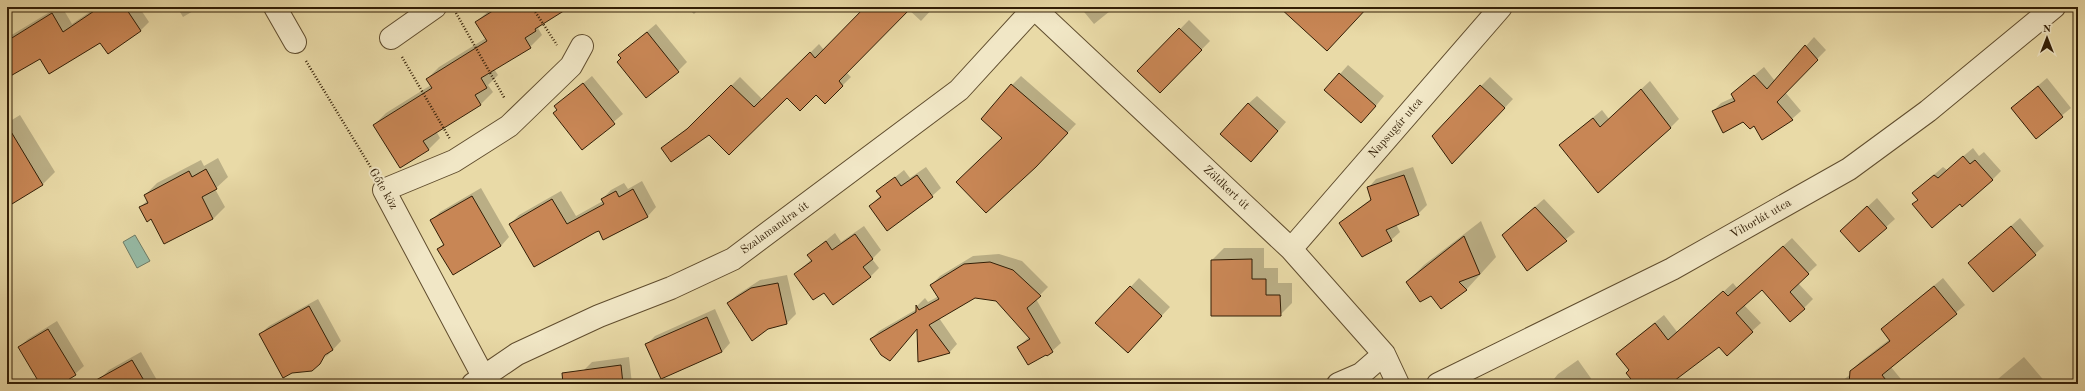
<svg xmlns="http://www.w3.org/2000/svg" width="2085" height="391" font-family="'Old Standard TT',serif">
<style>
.water{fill:#97bba6;stroke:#6f7c66}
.shadow{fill:#0003}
.building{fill:#c88655;stroke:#321e06}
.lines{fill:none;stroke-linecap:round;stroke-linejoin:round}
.minor-casing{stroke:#604d2e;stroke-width:24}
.path{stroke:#321e06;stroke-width:2.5;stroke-dasharray:1 2;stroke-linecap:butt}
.minor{stroke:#f1e7c6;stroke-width:22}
.labels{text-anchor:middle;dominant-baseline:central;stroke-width:4;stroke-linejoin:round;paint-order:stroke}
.street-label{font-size:12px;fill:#321e06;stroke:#f1e7c6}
</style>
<rect width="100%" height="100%" fill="#e9daa7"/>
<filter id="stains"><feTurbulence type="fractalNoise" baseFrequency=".005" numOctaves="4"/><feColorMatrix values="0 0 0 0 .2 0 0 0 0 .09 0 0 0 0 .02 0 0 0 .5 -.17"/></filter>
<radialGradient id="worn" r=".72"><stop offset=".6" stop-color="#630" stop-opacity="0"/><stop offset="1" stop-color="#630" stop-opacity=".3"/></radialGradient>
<!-- water -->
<path class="water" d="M135,235L150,261L137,268L123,242Z"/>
<!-- shadow -->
<path class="shadow" d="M58,7H62L72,24L97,7H139L149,22L140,31L40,58L7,77V35L9,34L10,36Z
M177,7H200L183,17Z
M493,7H568L538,28L542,35L530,47L494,69L498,75L488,85L493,92L481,104L436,131L440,138L428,150L374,125L386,113L431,85L427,79L439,67L486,38L476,22Z
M686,7H701L694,14Z
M866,7H934L921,21L908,9L846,72L851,77L825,103L816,94L787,97L709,133L663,148L696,121L740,77L763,100L819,44L824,50Z
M1080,7H1115L1094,24Z
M1189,20L1210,41L1160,92L1139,71Z
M656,24L687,62L678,71L622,58L619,55Z
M1814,37L1826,50L1785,92L1801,111L1792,119L1763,139L1754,124L1713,111L1721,103L1734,97L1732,94L1764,67L1775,81Z
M1348,65L1384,96L1370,113L1340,74Z
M592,76L623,114L582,148L556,106Z
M1021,76L1076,124L1045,157L1004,137L1012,85Z
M1490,77L1513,99L1461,154L1481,86Z
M2047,78L2071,108L2036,137L2012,108Z
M1650,81L1679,119L1670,128L1560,145L1602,110L1609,119Z
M1257,96L1286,122L1260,152L1248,104Z
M20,115L55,172L43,184L7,206V123Z
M1973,148L1979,156L1984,152L2001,171L1992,180L1960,203L1913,204L1919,199L1913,193L1922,185L1943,167L1947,170Z
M218,158L228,177L215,189L225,207L213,219L152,218L140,207L148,200L145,195L157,183L201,160L204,166Z
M926,167L941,188L932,196L870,206L881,195L878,191L904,170L910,178Z
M1413,167L1427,205L1418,214L1396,224L1400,232L1391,240L1340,223L1372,198L1368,188L1376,179Z
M642,181L656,207L648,216L603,239L599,230L510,224L519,215L561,191L576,216L603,201L602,199L611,190L624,183L628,189Z
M481,188L509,237L501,246L453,274L438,249L444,243L431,221L440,212Z
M1877,198L1895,219L1886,227L1841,231Z
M1544,199L1575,232L1527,270L1503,235Z
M2020,218L2044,246L2035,254L1978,255Z
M1481,221L1496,257L1467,289L1441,308L1432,295L1407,282L1424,265Z
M864,226L881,250L872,259L879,268L870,277L824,291L795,274L812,259L808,255L835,233L841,242Z
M1792,238L1817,265L1798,283L1813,299L1804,308L1790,320L1762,289L1744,305L1761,323L1752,331L1719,345L1669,384H1640L1617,354L1626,346L1664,315L1678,333L1733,283L1737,288Z
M1224,248H1264V268H1278V283H1292V303L1280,315L1212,260Z
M999,254L1022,261L1048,287L1036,299L1061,343L1052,351L1018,347L1030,336L997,300L974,297L939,318L957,344L949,353L918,328L890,360L871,339L879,331L917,309V306L925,298L928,302L939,296L931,285L940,276L973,256Z
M787,275L796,314L787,323L768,328L728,303L737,295L760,280Z
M1139,278L1170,307L1136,343L1097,323Z
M1943,278L1965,305L1891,367L1905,384H1838L1851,374V371L1860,362L1890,339L1882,329Z
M318,299L341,341L325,358L329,351L260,334L269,326Z
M715,309L730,343L722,352L646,345L655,336Z
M57,321L84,366L75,374L59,384H42L19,347L28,339Z
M141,352L158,382L155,384H103L100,379L109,370Z
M629,357L632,384H585L583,371L592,362Z
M2024,357L2047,384H1992Z
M1578,360L1595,384H1550L1558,374Z"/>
<!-- building -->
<path class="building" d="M100,7H125L141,31L108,54L100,43L49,74L40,59L7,78V41L52,13L63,32Z
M499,7H570L535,29L536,31L525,38L531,48L481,78L487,88L475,95L481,105L423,141L429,150L400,168L373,125L432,88L426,79L487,41L475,22Z
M865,7H912L839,81L843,86L825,104L816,95L800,111L787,98L729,155L709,135L671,162L661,148L687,129L731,85L754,107L810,52L815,58Z
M1279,7H1368L1327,51Z
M1179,28L1202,50L1160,93L1137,71Z
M647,32L679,72L646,98L617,62L621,58L618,55Z
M1805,45L1818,60L1777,102L1793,120L1762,140L1754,126L1750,129L1743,122L1723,133L1712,111L1735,101L1731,94L1754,75L1767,89Z
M1339,73L1376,106L1361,123L1324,90Z
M583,83L615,124L582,150L553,113L557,110L554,106Z
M1011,84L1068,133L1036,167L986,213L956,182L1002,138L981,119Z
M1480,85L1505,108L1452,164L1432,136Z
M2038,86L2063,117L2036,139L2011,108Z
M1641,89L1671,128L1598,193L1559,145L1593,118L1600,127Z
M1248,103L1278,131L1251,162L1220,134Z
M7,125L43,185L7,207Z
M1963,156L1970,164L1975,160L1993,180L1962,207L1960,204L1932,228L1912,204L1918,200L1912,193L1934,175L1938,178Z
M206,169L217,189L202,197L213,219L164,244L151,219L147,222L139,207L148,203L144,195L189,171L192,177Z
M917,175L933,197L887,231L869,206L881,197L876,191L895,177L901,186Z
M1404,175L1419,215L1386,230L1392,241L1362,257L1339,223L1371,200L1367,187Z
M633,189L648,217L603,240L599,231L596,232L534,267L509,224L552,199L567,224L604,204L601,199L616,191L619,197Z
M472,196L501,246L453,275L437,249L444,245L430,220Z
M1867,206L1887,228L1859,252L1840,231Z
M1535,207L1567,241L1527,271L1502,235Z
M2011,226L2036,255L1993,292L1968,263Z
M855,234L873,259L863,267L871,277L833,305L824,293L813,300L794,274L812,261L807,255L826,241L832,250Z
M1464,236L1480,274L1459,282L1467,290L1441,309L1431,296L1420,302L1406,282Z
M1783,246L1809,274L1790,292L1805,309L1790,322L1762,290L1736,313L1753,332L1727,356L1719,347L1670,384H1635L1626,373L1629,370L1616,354L1655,323L1668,340L1723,291L1728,296Z
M1252,259V279H1266V295H1280L1281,316H1211V260Z
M990,262L1013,270L1041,296L1027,308L1053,352L1047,356L1046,355L1028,365L1017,347L1030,339L996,301L975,298L929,325L950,353L918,362L917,329L890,361L881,355L870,339L916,312V305L919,310L939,299L930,285L964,264Z
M778,283L787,324L768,329L752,341L727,303L751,288Z
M1130,286L1162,316L1128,353L1095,323Z
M1934,286L1957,314L1882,375L1889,384H1849L1850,371L1890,341L1881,329Z
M309,306L333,350L325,355L320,364L312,371L292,373L283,378L259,334Z
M707,317L722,352L661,379L645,344Z
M48,329L76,375L61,384H40L18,347Z
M132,360L146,384H89Z
M621,365L623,384H563L562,373Z"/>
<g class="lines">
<defs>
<path id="minor" d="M275,7L295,42
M1034,8L1291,249L1384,354L1398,384
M391,38L435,7
M1291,249L1501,7
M483,376L384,190L454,161L509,126L571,66L582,46
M473,384L517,354L599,316L671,288L733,259L959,90L1035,7
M1338,384L1361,374L1384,354
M1438,384L1672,269L1849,169L1928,111L2054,7"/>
</defs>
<!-- minor casing -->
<use href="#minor" class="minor-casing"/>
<!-- path -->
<path class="path" d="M532,7L557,45
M456,13L505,99
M402,57L450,139
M306,61L373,171"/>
<!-- minor -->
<use href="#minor" class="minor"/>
</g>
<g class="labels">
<!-- street labels -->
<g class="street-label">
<text transform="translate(1396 128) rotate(-49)">Napsugár utca</text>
<text transform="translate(1226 188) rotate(43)">Zöldkert út</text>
<text transform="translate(383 189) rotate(60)">Gőte köz</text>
<text transform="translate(1761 219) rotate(-30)">Vihorlát utca</text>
<text transform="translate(775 228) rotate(-36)">Szalamandra út</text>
</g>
</g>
<!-- margin -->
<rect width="2085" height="391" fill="none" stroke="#e9daa7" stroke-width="24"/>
<rect x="8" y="8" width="2069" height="375" fill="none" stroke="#321e06" stroke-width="2"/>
<rect x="12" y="12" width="2061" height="367" fill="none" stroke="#321e06"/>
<!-- north arrow -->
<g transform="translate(2047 38)" stroke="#f1e7c6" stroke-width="3" paint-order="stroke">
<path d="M0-3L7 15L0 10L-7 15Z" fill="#321e06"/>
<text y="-6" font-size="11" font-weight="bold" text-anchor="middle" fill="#321e06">N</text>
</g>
<rect width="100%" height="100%" filter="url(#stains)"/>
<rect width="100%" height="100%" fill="url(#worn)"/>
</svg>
